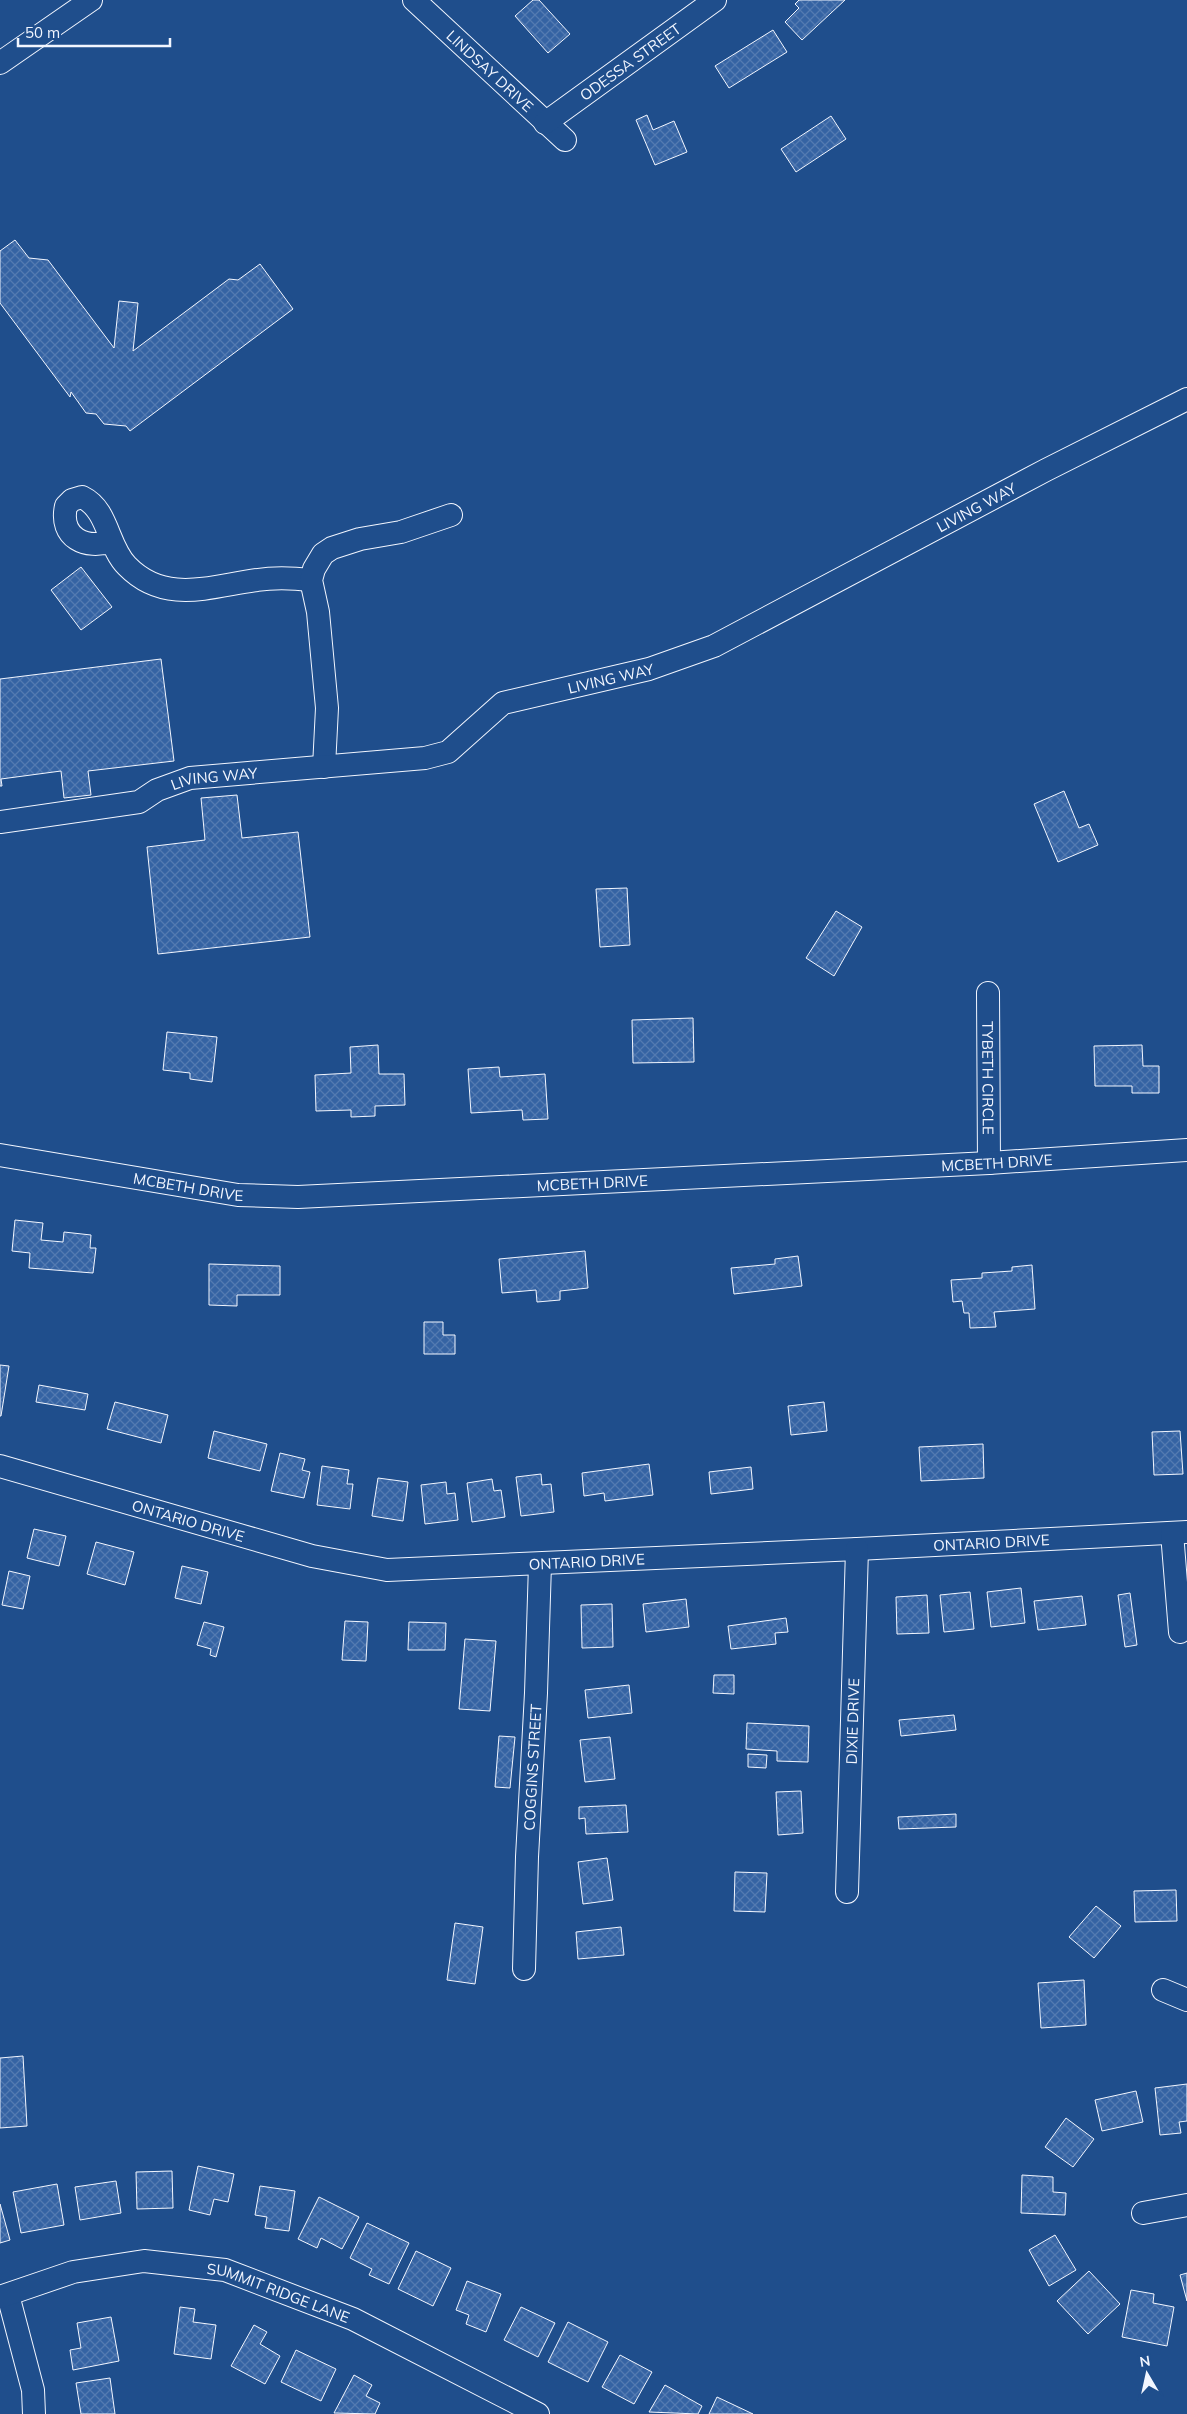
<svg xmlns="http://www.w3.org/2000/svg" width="1187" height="2414" font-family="Mulish,sans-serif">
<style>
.building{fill:url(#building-cross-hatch);stroke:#f2f6ff}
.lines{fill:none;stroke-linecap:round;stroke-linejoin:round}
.minor-casing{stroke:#f2f6ff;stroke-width:24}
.minor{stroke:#1f4e8c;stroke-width:22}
.labels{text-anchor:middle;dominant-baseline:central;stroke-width:4;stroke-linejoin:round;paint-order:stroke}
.street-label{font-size:15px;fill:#f2f6ff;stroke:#1f4e8c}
</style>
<defs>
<pattern id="building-cross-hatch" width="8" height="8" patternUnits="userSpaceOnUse" patternTransform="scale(1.25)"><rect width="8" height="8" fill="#3563a3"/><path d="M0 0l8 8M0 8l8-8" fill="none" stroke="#537ab1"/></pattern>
</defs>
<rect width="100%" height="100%" fill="#1f4e8c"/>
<!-- building -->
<path class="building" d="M533,0H539L570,34L548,53L515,16Z
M799,0H845L802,40L785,22L799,8L795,4Z
M773,30L787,52L729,88L715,66Z
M647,115L653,130L674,121L687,152L655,165L636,120Z
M831,116L846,139L796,172L781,149Z
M15,240L29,258L48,260L114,348L119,301L138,303L133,351L229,279L238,280L260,264L293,309L130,431L126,426L104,424L96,414L86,413L71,392L70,397L0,303V251Z
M81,567L112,607L81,630L51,590Z
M161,659L174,761L88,771L91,795L64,798L61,771L1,779L2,786H0V679Z
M1064,791L1079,828L1089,824L1098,845L1058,862L1034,804Z
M237,795L242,838L298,832L310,937L158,954L147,847L205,840L201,798Z
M627,888L630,945L600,947L596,889Z
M836,911L862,927L834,976L806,958Z
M693,1018L694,1062L633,1063L632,1020Z
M167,1032L217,1037L212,1082L190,1079V1073L163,1070Z
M378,1045L379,1074H404L405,1105L375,1106V1116L351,1117V1110L316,1111L315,1075L351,1073L350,1047Z
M1142,1045L1143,1066H1159V1093H1132V1086H1095L1094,1046Z
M499,1067L500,1077L545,1074L548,1119L523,1120L522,1110L471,1113L468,1069Z
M15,1220L43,1223L41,1240L63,1242L64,1232L91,1235L90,1248H96L93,1273L29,1268L30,1253L12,1251Z
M585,1251L588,1288L560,1291V1300L537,1302L536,1290L502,1293L499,1259Z
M798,1256L802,1286L734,1294L731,1268L775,1264V1259Z
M209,1264L280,1266V1295H237V1306L209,1305Z
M1032,1265L1035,1309L994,1312L996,1327L970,1328L969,1313H964L962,1301L953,1302L951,1280L982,1278V1273L1012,1271V1267Z
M424,1322H443V1335H455V1354H424Z
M0,1365L9,1366L1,1416H0Z
M39,1385L88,1394L85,1410L36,1402Z
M115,1402L168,1415L161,1443L107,1429Z
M824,1402L827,1431L791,1435L788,1406Z
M214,1431L267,1444L260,1471L208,1458Z
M1180,1431L1183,1474L1154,1475L1152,1432Z
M983,1444L984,1478L921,1481L919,1447Z
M280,1453L305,1459L302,1470L310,1472L304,1498L271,1491Z
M649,1464L653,1495L605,1501L604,1493L584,1496L582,1473Z
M322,1466L349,1470L347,1484H353L350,1509L317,1505Z
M751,1467L753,1489L711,1494L709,1472Z
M541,1474L542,1485L551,1484L554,1512L521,1516L516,1477Z
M378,1478L408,1482L403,1521L372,1516Z
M492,1479L494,1491L501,1490L505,1517L472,1522L467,1483Z
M446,1482L447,1494L455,1493L458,1520L425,1524L421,1485Z
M34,1529L66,1536L59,1566L27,1558Z
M96,1542L134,1552L125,1585L87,1574Z
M182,1566L208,1572L201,1604L175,1598Z
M9,1571L30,1576L23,1609L2,1605Z
M1021,1588L1025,1623L991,1627L987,1592Z
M970,1592L974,1629L944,1632L940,1595Z
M1130,1593L1137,1645L1125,1647L1118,1595Z
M927,1595L929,1633L897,1634L896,1597Z
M1082,1596L1086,1625L1038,1630L1034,1601Z
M686,1599L689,1627L646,1632L643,1604Z
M612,1604L613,1647L582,1648L581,1605Z
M786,1618L788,1632L775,1633L776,1644L731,1649L728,1626Z
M345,1621L368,1622L366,1661L342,1660Z
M204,1622L224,1627L216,1657L210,1655L211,1649L197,1645Z
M409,1622L446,1623L445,1650H408Z
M465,1639L496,1641L490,1711L459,1709Z
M714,1675H734V1694L713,1693Z
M629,1685L632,1713L588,1718L585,1690Z
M954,1715L956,1730L901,1736L899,1720Z
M747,1723L809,1726L808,1762L777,1761V1751L746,1749Z
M499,1736L515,1737L510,1788L495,1787Z
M610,1737L615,1779L585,1782L580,1740Z
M748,1754L767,1755L766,1768L748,1767Z
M801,1791L803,1833L778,1835L776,1792Z
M626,1805L628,1832L586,1834L585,1818L579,1819V1807Z
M956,1814V1827L899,1829L898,1817Z
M607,1858L613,1900L583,1904L578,1862Z
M735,1872L767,1873L765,1912L734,1911Z
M1176,1890L1177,1921L1135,1922L1134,1891Z
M1096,1906L1121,1926L1094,1958L1069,1937Z
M455,1923L483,1927L475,1984L447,1980Z
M621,1927L624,1955L578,1959L576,1932Z
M1084,1980L1086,2025L1041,2028L1038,1983Z
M23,2056L27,2126L0,2128V2058Z
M1187,2084V2121L1179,2122L1181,2133L1160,2135L1155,2088Z
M1136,2091L1143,2122L1102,2131L1095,2100Z
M1066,2118L1094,2139L1073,2167L1045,2147Z
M198,2166L234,2174L228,2202L214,2199L210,2215L189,2210Z
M172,2171L173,2208L137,2209L136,2172Z
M1022,2175L1053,2177V2192L1066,2193L1065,2215L1021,2213Z
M116,2181L121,2213L80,2220L75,2187Z
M57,2184L64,2225L21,2233L13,2192Z
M260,2186L295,2191L289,2231L265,2228L267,2217L255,2215Z
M319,2197L359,2217L342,2249L321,2238L317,2248L298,2239Z
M0,2204L10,2240L0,2243Z
M367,2223L409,2243L389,2284L369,2275L372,2269L350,2258Z
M1055,2235L1076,2270L1049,2286L1029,2250Z
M416,2251L451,2268L433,2306L398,2289Z
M1089,2271L1120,2304L1088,2334L1057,2301Z
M1187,2273V2301L1180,2275Z
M467,2281L501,2294L486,2332L466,2324L469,2315L456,2310Z
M1131,2290L1154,2294L1153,2303L1174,2307L1167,2346L1122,2337Z
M180,2307L195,2309L193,2322L216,2325L211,2359L174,2354Z
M521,2307L555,2323L538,2357L504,2340Z
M111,2317L119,2361L73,2370L70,2350L81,2348L77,2323Z
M568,2322L608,2342L588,2382L548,2362Z
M254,2325L267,2332L260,2344L280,2356L265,2384L231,2366Z
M296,2350L336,2369L321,2401L281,2382Z
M620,2355L652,2372L634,2404L602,2387Z
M354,2375L372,2385L366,2396L380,2403L375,2414L334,2413Z
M110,2378L115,2414H81L76,2383Z
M665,2385L702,2406L698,2414L649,2412Z
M717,2397L753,2414H709Z"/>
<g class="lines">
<defs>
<g id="minor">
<path id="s1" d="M414,0L565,140"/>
<path d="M0,63L91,0"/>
<path id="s2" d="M545,123L715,0"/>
<path d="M112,541C86,550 59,538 66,506L72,500L82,497C109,510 107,546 127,566C165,605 211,586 257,580C276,577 293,578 311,580"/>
<path d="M324,767L327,708L318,612L311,580L314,569L323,554L332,548L360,539L401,532L451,515"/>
<path id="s3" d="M0,822L139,802L157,790L190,778L425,758L448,752L503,703L649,669L714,646L1046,470L1187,399"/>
<path id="s4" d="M988,993L989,1163"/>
<path id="s5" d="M0,1155L238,1195L298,1197L989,1163L1187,1150"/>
<path id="s6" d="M0,1466L312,1556L387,1570L857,1549L1187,1532"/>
<path d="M1172,1533L1180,1632"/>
<path id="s7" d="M847,1892L857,1549"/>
<path id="s8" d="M524,1969L527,1857L536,1693L540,1564"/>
<path d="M1163,1990L1187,2000"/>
<path d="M1143,2213L1187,2205"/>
<path d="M8,2295L33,2390L34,2414"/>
<path id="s9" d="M0,2297L73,2272L144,2261L225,2270L353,2319L538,2414"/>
</g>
</defs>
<!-- minor casing -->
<use href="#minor" class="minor-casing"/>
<!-- minor -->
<use href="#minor" class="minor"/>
</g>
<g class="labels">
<!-- street labels -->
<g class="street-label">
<text stroke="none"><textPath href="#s2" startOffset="105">ODESSA STREET</textPath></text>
<text stroke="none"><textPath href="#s1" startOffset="104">LINDSAY DRIVE</textPath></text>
<text stroke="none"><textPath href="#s3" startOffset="1046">LIVING WAY</textPath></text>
<text stroke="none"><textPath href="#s3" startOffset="641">LIVING WAY</textPath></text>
<text stroke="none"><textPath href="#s3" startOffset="221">LIVING WAY</textPath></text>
<text stroke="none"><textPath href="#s4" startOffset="85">TYBETH CIRCLE</textPath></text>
<text stroke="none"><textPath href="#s5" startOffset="1001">MCBETH DRIVE</textPath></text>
<text stroke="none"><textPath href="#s5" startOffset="596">MCBETH DRIVE</textPath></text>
<text stroke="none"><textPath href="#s5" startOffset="191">MCBETH DRIVE</textPath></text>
<text stroke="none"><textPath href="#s6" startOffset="196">ONTARIO DRIVE</textPath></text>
<text stroke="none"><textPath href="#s6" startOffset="1006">ONTARIO DRIVE</textPath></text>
<text stroke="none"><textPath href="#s6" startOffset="601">ONTARIO DRIVE</textPath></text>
<text stroke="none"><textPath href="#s7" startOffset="171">DIXIE DRIVE</textPath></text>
<text stroke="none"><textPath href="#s8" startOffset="202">COGGINS STREET</textPath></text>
<text stroke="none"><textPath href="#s9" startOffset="288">SUMMIT RIDGE LANE</textPath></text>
</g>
</g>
<!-- north arrow -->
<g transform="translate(1147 2374) rotate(351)" stroke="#1f4e8c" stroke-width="4" paint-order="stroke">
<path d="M0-4L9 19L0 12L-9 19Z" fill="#f2f6ff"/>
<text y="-8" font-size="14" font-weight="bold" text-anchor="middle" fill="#f2f6ff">N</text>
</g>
<!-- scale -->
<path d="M18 38v8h152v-8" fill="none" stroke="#f2f6ff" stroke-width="2.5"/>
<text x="25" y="38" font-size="15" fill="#f2f6ff" stroke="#1f4e8c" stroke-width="4" paint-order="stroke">50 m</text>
</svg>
